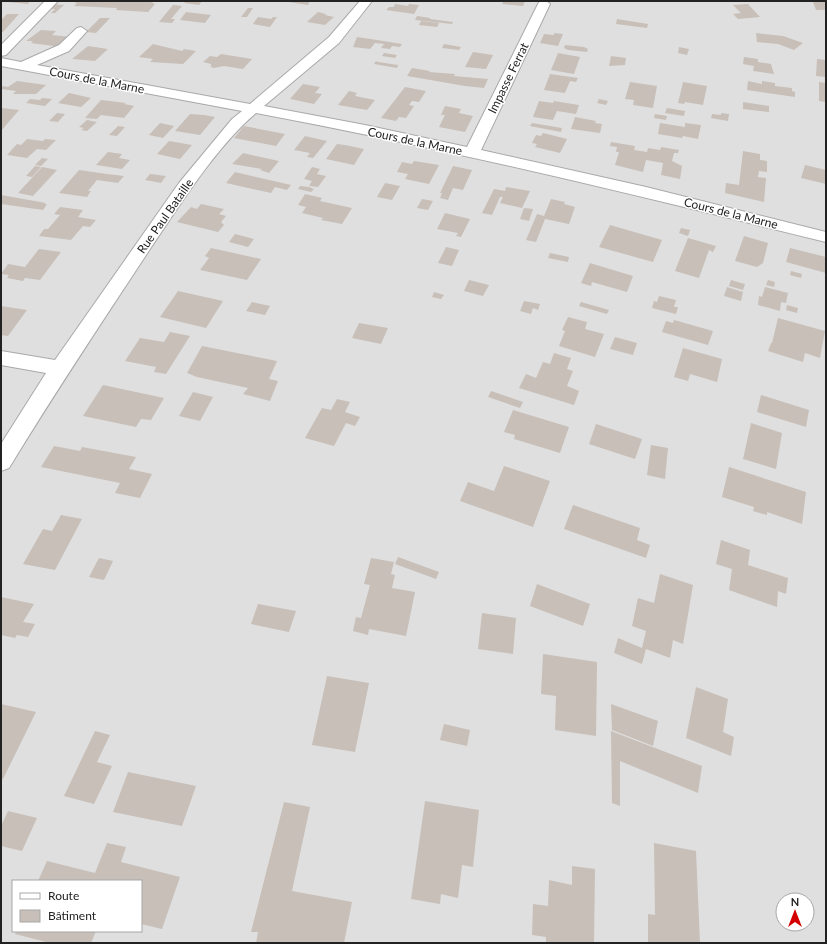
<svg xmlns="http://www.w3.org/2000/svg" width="827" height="944" font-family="Lato,sans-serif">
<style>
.residential{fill:#e0dfdf;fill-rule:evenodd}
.building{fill:#c7bfb8}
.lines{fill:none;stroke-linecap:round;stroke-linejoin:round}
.minor-casing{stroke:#a9a9a9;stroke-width:2}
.minor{fill:#fff;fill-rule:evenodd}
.labels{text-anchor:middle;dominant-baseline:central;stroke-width:3;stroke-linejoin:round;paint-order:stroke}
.far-street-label{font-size:12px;fill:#222;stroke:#fff}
</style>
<rect width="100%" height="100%" fill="#f2efe9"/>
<!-- residential -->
<path class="residential" d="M1,1H826V943H1ZM13,881H141V931H13ZM783,900H807V924H783Z"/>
<!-- building -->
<path class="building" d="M9,1H30L28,4L7,2Z
M75,1H154L152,3L155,4L148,12L116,10L117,8L74,6L77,3L74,2Z
M186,1H202L199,5L184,3Z
M282,1H310L308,5Z
M504,1H525L523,6L502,4Z
M813,2H826V10H816Z
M53,4L64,5L55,13H51L55,9H48Z
M395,4L408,6L409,4L419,5L414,14L386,10L389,7H394Z
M748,4L760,17L738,19L733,14L741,13L733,5Z
M173,5L182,6L171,19H175L172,23L159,22Z
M248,8H253L247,17H241Z
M186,12L211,15L205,23L180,20Z
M318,12L326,14L325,15L334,17L325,25L307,22Z
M7,14H19L3,32H1V20Z
M417,16L430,18V19L453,22L452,24L415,20Z
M258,17L271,19L273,17H277L270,27L253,24Z
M100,18H110L96,33L86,32Z
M617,19L648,24L647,28L616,24Z
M421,21L439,23L437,27L419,25Z
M41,30L56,31L52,35L71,37L61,47L31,43L33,41H26Z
M554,33L563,34L558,46L540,43L544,34L554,35Z
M756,33L783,36L803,43L794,50L778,44L757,42Z
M357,37L377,40L402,44L400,47L392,46L390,49L381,48L384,44L375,43L370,49L353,47Z
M153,44L182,51L184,49L196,51L183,64L150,62L153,59L139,57Z
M444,44L461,47L459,50L442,48Z
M565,45L584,47L588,49L587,52L568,50L564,48Z
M88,46L108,49L95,61L72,59Z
M679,47L689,49L687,55L678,53Z
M473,52L493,55L486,69L465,67Z
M384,53L397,55L395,58L382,56Z
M558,53L580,57L574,74L551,70Z
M221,54L252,59L243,69L224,66L214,68L211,67V64L203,62L210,56L217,57Z
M611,56L626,58L625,65L609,66Z
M744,57L758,59V62L771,64L774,74L753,71L754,66L743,64Z
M817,59L826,60V77L816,76Z
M376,61L378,62L398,65L397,68L374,64Z
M412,68L430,71L429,72L455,74L454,76L488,79L484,88L465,86L407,76Z
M550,74L578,78L576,82L570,81L565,93L544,90Z
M17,81L46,85L36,94H13L16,91L1,89L3,86L8,87Z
M748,81L762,84V81L775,83V86L792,88V91L795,92V97L747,90Z
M630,82L657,86L653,108L633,105L634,100L625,99Z
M683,82L707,86L703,105L685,102L684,104L678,103Z
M819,82L826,83V102L819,101Z
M303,84L320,87L315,93L322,94L314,104L290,99Z
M405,87L426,91L419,102L412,101L409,105L414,106L406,118L399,117L396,121L381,118Z
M349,91L357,93L355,96L375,100L367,110L338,105Z
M69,93L91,98L81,107L58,103Z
M42,98L52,99L45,106L26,103L30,99L40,100Z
M599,99L608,101L606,105L597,103Z
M101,100L126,103L124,104L134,106L124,118L101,115L97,119L85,118Z
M539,101L553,103L554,101L579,105L576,114L557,111L553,120L533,117Z
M743,102L769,106V112L743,109Z
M445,106L461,109L459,113L473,116L465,132L439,127L445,115H441Z
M2,108L19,110L1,131V109Z
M667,108L685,111L684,116L665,113Z
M57,113L65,114L58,122L49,121Z
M721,113L729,114L728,121L711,118L712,114L721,115Z
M190,114L204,115L215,117L200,135L175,131Z
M655,114L667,116L666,120L654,118Z
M575,117L596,121L595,123L602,124L600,133L571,129Z
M87,120L97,122L87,131L81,130L84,128L79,127Z
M160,123L174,126L163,138L149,135Z
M532,123L562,128L561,132L530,126Z
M660,123L685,127V123L701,125L698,139L683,136L682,138L658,134Z
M118,126L125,127L117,136L109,135Z
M244,126L285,134L276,146L234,138Z
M543,133L567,139L560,153L535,147L537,144L532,143L536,135L541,136Z
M305,136L327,141L313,158L307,157L310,153L294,150Z
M27,139L43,141L45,139L56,140L46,150L37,149L27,158L7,155L17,144L21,145Z
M169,141L192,145L180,159L157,154Z
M611,142L635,146L634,150L647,152L648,148L660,150L661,147L679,150L678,153H674L672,161L682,166L680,179L661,175L663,163L646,160L643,172L615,165L619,152H616L617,147L610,146Z
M337,144L345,145L364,149L354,165L326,159Z
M743,151L760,154V160L767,161V172L759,171L758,177L766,178L764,202L725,193L726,183L739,185Z
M108,152L122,154L119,158L130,160L122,169L96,165Z
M243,153L279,161L269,173L260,170L262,169L232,164Z
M42,158L48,159L41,166L35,165Z
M414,161L439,165L429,184L405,179L408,174L397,172L402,162L412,164Z
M805,165L826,170V184L801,178Z
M35,166L41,167L32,177L26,176Z
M453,166L472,170L463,190L453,188L448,200L440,198L442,193H440Z
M42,167L57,170L33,196L18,193Z
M312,167L320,169L317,174L326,176L318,187L309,186L312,181L304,179Z
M79,170L107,174L124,176L118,183L97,180L88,191H91L87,197L59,193Z
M235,172L291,185L287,190L275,187L271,193L226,183Z
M150,174L166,176L161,183L145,180Z
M385,183L400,186L392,200L377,197Z
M300,186L309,187L314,189L311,192L298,189Z
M506,187L530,191L522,208L500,203L503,197H500L492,215L482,213L494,189L505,191Z
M305,194L322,198L320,201L352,208L342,224L321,220L323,218L302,213L306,207L298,205Z
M1,195L46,203L44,204H47L43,210L1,204Z
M422,199L433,201L428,210L417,208Z
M551,199L565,202L564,204L575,207L569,224L545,219L536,242L526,240L537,214L544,216Z
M201,204L224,209L219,214L226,216L221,222L224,225L218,232L177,222L191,207L197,209Z
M60,207L83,210L78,217L96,220L90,227L83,226L71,240L39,236L44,229H48L60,215L54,214Z
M524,208L533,209L529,221L520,219Z
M445,213L470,219L461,237L456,236L458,233L437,229Z
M610,225L662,240L653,262L599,247Z
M681,228L690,230L688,236L679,233Z
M235,234L254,239L248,247L229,242Z
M744,236L768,243L763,263L757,267L735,261Z
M688,238L716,246L713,252L709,250L699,278L675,271Z
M446,247L459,250L452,266L438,263Z
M211,248L261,259L247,280L200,270L209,258L205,256Z
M790,248L826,257V273L786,262Z
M39,249L61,252L40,280L25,278L23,281L7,278L9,275L1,274L8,264L25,267Z
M550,253L569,257L568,262L548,258Z
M590,263L633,276L627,292L592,282L591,286L581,283Z
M791,271L802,274L801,278L790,275Z
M469,280L489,285L483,296L464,291Z
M731,280L745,284L743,290L729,286Z
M768,280L775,282L774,287L766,285Z
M727,287L743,292L741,301L724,296Z
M765,287L788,293L786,303L781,302L780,311L758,305L759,296L762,297Z
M178,291L223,301L206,328L160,317Z
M434,292L444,295L441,299L432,297Z
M659,296L676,300L674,307H678L676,314L652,308L654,301L657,302Z
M524,301L540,304L538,310L533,308L531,314L520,311Z
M252,302L270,306L265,315L246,311Z
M581,302L609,310L607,314L579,306Z
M787,305L798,308L797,313L786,310Z
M1,306L27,310L8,336L1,335Z
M568,317L587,322L585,329L604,334L595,357L559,346L565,331L562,330Z
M778,318L825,331L820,358L805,353L803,362L768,351L771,343H772Z
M674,320L713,331L708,345L662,332L666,321L673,323Z
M359,323L388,328L381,344L352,338Z
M170,332L190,336L166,374L154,372L156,367L125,361L140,338L164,342Z
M615,337L637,343L633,355L610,349Z
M202,346L277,361L269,379L278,381L270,401L243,394L248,388L197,377L187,373Z
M683,348L722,359L717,382L690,374L688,381L674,377Z
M554,353L571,358L567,369L573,371L567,386L579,391L574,405L519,388L526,374L536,378L543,362L550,364Z
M103,385L164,398L151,420L141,419L136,427L83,416Z
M491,391L523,402L520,408L488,397Z
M193,392L213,397L200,421L179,416Z
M761,395L809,410L806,427L757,412Z
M337,399L350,402L345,412L360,417L355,426L346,423L334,446L305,438L322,408L331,410Z
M513,410L569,427L560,453L514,439L515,435L504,432Z
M751,423L782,433L776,469L743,459Z
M596,424L642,439L635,459L589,444Z
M651,445L668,448L665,479L647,475Z
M54,446L80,451L82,447L136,457L129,469L152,474L140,498L115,493L120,483L41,467Z
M504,466L550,481L533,527L460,501L468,482L494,491Z
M729,467L806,492L802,524L767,512V515L753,511L754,507L722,497Z
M573,505L640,528L637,540L650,545L646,558L564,529Z
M61,515L82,519L55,570L23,564L43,529L52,531Z
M721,540L750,550L748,565L788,578L786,594L778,591L777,607L729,590L732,569L716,564Z
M398,557L439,572L436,579L395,564Z
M99,558L113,561L104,580L89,577Z
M371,558L394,562L391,574L395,575L392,588L415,592L406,636L369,629L368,635L353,631L356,617L361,618L370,585L364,584Z
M660,574L693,585L683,644L673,640L670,658L646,649L642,664L614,653L618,638L642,648L646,631L632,626L638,598L654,603Z
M537,584L590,604L583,626L530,606Z
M1,597L34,604L23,622L35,624L28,637L17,635L15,638L1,635Z
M258,604L296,611L289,632L251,624Z
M482,613L516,618L513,654L478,649Z
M543,654L597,662L596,736L555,730L556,696L541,694Z
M327,676L369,683L355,752L312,745Z
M696,687L728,699L723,732L734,737L731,756L686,738Z
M1,704L36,712L3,779L1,778Z
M611,704L658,721L653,746L612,730Z
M444,724L470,730L467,746L440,740Z
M95,731L110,735L97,762L112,766L94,804L64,796Z
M611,731L702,766L698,793L620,761V806L612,803Z
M128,772L196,786L182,826L113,812Z
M425,801L479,810L473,867L462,865L458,898L441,894L440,904L411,899Z
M284,802L310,807L292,891L352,902L344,943H256L258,932H251Z
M8,811L37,818L22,851L1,846V826Z
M107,843L126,847L121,862L180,877L162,929L141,924V881H38L47,861L95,873Z
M654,843L696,851L700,943H648V914L655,915Z
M572,866L595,869L594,943H546V937L532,935L533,904L548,906L549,880L572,885Z
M16,931H96L91,943H50L15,934Z"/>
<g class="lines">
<defs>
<path id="minor" d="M45,1H58L6,55L1,56V45Z
M360,1H372L339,43L264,106L365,125L467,147L538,4L540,1H546L550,4L481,150L646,187L826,232V242C637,195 448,149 256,113C215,148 180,205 150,249C102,322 54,394 9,468L1,471V444L46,373L1,365V351L55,360L179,183L232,119L242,111L1,66V58L21,62L59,45L77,28L81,27L87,31L69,51L37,65L250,104L329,37Z"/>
</defs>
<!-- minor casing -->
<use href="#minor" class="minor-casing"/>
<!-- minor -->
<use href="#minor" class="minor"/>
</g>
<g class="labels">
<!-- far-street labels -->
<g class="far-street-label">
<text transform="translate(508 78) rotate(-64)">Impasse Ferrat</text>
<text transform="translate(97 80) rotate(11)">Cours de la Marne</text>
<text transform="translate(415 141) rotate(12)">Cours de la Marne</text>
<text transform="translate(731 213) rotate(14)">Cours de la Marne</text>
<text transform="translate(165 216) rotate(-55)">Rue Paul Bataille</text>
</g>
</g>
<!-- border -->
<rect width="827" height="944" fill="none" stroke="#222222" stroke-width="4"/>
<!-- legend -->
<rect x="12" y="880" width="130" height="52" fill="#ffffff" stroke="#a7a7a7"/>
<rect x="20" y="893" width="20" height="6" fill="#ffffff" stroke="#a7a7a7"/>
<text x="48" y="900" font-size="12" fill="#222222">Route</text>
<rect x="20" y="910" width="20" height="12" fill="#c7bfb8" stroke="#a7a7a7"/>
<text x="48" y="920" font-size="12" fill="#222222">Bâtiment</text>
<!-- north arrow -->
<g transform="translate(795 912)"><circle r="19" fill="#ffffff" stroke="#a7a7a7"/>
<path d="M0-3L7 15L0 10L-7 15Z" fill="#d40000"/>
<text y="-6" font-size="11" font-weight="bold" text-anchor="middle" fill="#222222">N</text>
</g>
</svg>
